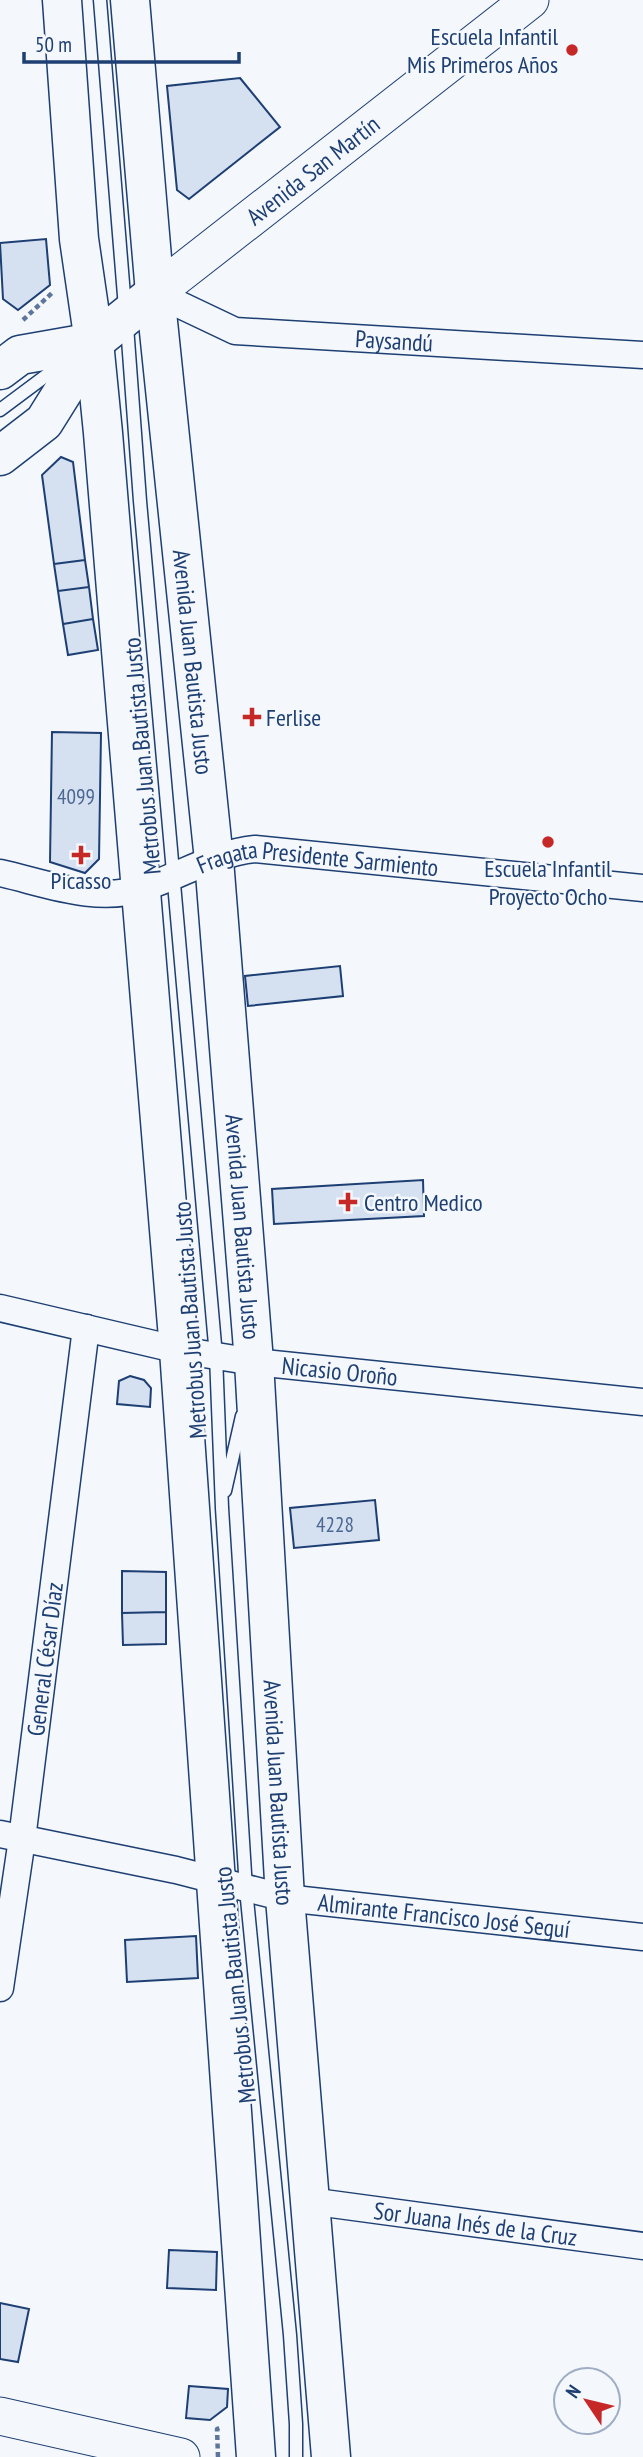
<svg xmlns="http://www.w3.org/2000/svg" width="643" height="2457" font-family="'PT Sans Narrow',sans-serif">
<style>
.building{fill:#d5e0f0;stroke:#1d3f73;stroke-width:2}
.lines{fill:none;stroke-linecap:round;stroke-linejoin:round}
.lane-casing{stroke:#1d3f73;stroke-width:15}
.street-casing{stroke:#1d3f73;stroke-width:29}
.secondary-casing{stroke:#1d3f73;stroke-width:39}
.primary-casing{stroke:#1d3f73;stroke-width:41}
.path{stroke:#5e769c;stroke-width:4.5;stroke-dasharray:5 3.5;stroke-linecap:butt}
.lane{stroke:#f4f7fb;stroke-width:12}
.street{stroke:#f4f7fb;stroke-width:26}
.secondary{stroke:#f4f7fb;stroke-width:37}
.primary{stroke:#f4f7fb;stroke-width:38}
.poi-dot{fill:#c62828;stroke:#f4f7fb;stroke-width:2.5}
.labels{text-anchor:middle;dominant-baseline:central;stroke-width:5;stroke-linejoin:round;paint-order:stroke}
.number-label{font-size:21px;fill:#4b6792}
.poi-label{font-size:24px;fill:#1d3f73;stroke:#f4f7fb;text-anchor:start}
.street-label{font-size:24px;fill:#1d3f73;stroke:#f4f7fb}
</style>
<rect width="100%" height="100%" fill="#f4f7fb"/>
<!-- building -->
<path class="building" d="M240,78L280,127L189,199L177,190L167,86Z
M46,239L50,285L18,310L3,299L0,243Z
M61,457L73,462L85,560L54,564L42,475Z
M85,560L89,587L58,591L54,564Z
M89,587L93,619L63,624L58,591Z
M93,619L98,650L68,655L63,624Z
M52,732L101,733L99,859L85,873L50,862Z
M340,966L343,996L248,1006L245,976Z
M423,1180L424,1216L274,1224L272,1189Z
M130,1376L144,1380L151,1388L150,1407L117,1404L119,1381Z
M375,1500L379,1540L294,1548L290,1508Z
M122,1571L166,1572V1612L122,1613Z
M166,1612V1644L123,1645L122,1613Z
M196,1936L198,1978L127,1982L125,1940Z
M169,2250L217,2252L216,2290L167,2288Z
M0,2303L29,2309L18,2362L0,2359Z
M189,2386L228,2389L227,2407L210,2420L186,2418Z"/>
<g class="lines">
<defs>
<path id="lane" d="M100,0L125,308
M127,326L140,501L216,1356L222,1508L246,1889L290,2335L296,2424V2457
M0,410L67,360
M225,1491L242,1416"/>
<g id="street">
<path id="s1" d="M155,293L235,331L643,355"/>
<path id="s2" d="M0,873C45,883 97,904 143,888C180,876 215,853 255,849L643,888"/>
<path id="s3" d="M0,1308L179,1350L254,1362L643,1402"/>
<path id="s4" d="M0,1834L176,1870L285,1898L643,1937"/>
<path id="s5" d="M0,1988L22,1839L86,1328"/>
<path id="s6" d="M309,2201L643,2246"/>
</g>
<g id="secondary">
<path id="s7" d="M155,293L530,0"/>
<path d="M0,2416L181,2457"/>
</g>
<g id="primary">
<path d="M62,0L79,239L94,342L103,433L179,1350L256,2457"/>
<path id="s8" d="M130,0L155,293L214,860L254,1362L285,1898L331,2457"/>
<path d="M0,370L20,355L94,342"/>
<path d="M0,456L44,422L94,342L155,293"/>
</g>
</defs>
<!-- lane casing -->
<use href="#lane" class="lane-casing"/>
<!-- street casing -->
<use href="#street" class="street-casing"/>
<!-- secondary casing -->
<use href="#secondary" class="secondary-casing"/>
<!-- primary casing -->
<use href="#primary" class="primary-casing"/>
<!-- path -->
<path class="path" d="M23,320L52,293
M218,2457L217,2429L222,2427"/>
<!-- lane -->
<use href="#lane" class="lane"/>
<!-- street -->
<use href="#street" class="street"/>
<!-- secondary -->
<use href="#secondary" class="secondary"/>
<!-- primary -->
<use href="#primary" class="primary"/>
</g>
<!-- markers -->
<g class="poi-dot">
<circle cx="572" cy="50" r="7"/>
<path d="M248.5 706.5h7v7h7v7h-7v7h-7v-7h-7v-7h7z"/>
<circle cx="548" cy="842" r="7"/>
<path d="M77.5 844.5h7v7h7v7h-7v7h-7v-7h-7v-7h7z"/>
<path d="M344.5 1191.5h7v7h7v7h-7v7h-7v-7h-7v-7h7z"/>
</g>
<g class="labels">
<!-- number labels -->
<g class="number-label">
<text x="76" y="796">4099</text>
<text x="335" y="1524">4228</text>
</g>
<!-- poi labels -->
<g class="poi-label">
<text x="558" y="36" text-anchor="end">Escuela Infantil<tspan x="558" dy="28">Mis Primeros Años</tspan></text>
<text x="266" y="717">Ferlise</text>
<text x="548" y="868" text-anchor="middle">Escuela Infantil<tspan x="548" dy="28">Proyecto Ocho</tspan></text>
<text x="81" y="880" text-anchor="middle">Picasso</text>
<text x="364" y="1202">Centro Medico</text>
</g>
<!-- street labels -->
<g class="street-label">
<text stroke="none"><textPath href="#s7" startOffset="200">Avenida San Martín</textPath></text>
<text stroke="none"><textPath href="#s1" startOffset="248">Paysandú</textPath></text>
<text stroke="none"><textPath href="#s8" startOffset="665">Avenida Juan Bautista Justo</textPath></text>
<text transform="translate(142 756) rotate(-95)">Metrobus Juan Bautista Justo</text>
<text stroke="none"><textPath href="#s2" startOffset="327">Fragata Presidente Sarmiento</textPath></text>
<text stroke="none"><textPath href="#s8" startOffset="1232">Avenida Juan Bautista Justo</textPath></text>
<text transform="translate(190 1320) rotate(-94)">Metrobus Juan Bautista Justo</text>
<text stroke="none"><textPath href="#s3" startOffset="346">Nicasio Oroño</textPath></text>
<text stroke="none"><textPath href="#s5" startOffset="332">General César Díaz</textPath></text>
<text stroke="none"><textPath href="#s8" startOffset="1799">Avenida Juan Bautista Justo</textPath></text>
<text stroke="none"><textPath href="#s4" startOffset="452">Almirante Francisco José Seguí</textPath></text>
<text transform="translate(235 1985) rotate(-96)">Metrobus Juan Bautista Justo</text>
<text stroke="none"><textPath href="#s6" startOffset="168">Sor Juana Inés de la Cruz</textPath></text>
</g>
</g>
<!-- north arrow -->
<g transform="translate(587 2401) rotate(305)"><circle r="33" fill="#f4f7fb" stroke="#9eadc5" stroke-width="2"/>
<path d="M0-5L12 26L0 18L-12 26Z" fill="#c62828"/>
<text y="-10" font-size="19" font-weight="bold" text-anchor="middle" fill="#1d3f73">N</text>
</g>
<!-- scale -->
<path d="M24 52v10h215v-10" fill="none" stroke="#1d3f73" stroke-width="3.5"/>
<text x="35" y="52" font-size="21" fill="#1d3f73" stroke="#f4f7fb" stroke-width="5" paint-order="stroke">50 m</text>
</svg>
